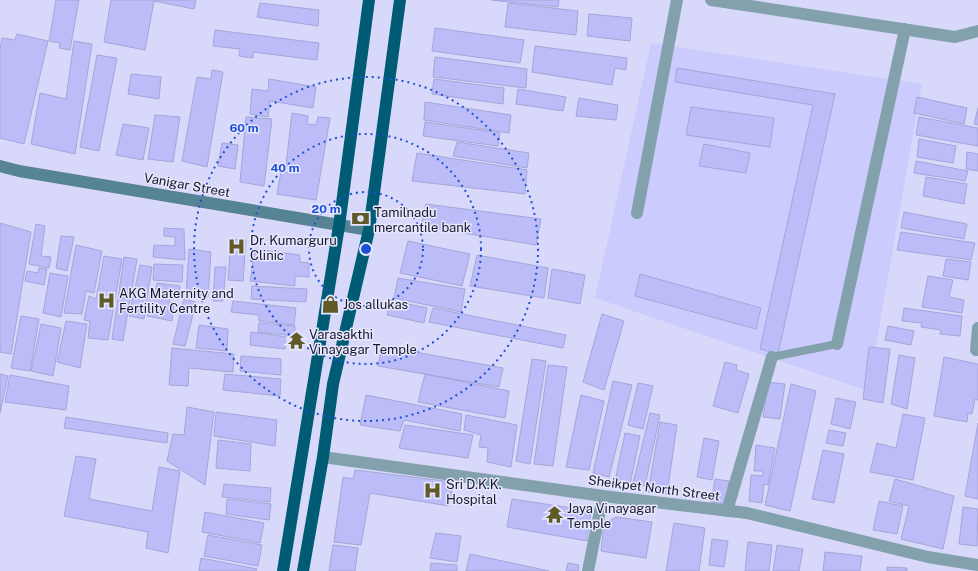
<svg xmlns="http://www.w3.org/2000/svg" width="978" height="571" font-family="'Public Sans',sans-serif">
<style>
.built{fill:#cbccfd}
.building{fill:#bcbdf8;stroke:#a4a5d9}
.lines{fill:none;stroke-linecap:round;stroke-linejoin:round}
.lane{stroke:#83a1ad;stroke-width:8}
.street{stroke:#83a1ad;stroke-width:12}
.secondary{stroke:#568495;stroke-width:12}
.highway{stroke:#005c74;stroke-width:12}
.ring{fill:none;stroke:#1d4ed8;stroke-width:2;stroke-dasharray:2 4}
.labels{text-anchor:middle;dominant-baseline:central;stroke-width:3;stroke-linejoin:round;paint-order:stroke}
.street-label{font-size:13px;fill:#19182c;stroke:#e6e7fe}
.poi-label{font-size:13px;fill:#19182c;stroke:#e6e7fe;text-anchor:start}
.centre{fill:#1d4ed8;stroke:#e6e7fe;stroke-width:2}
.ring-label{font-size:12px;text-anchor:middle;font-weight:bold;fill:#1d4ed8;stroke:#e6e7fe;stroke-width:3;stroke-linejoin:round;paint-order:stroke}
</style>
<rect width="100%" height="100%" fill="#d8d9fa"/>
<!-- built -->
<path class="built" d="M651,43L922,84L868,391L595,298Z"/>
<!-- building -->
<path class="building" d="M56,0H79L70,50L59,48L60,43L49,41Z
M111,0H196L194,9L154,1L145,50L104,42Z
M491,0H559L558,7Z
M260,3L319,10L318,26L257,17Z
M508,3L578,11L576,35L505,27Z
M589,14L632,18L630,41L587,36Z
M435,28L524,40L520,63L432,51Z
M215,30L319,43L317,60L253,52V58L239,56L240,49L213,46Z
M17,34L48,41L24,144L0,138V48L2,38L15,40Z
M74,41L92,44L75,154L31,144L40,93L66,99Z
M535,46L627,58L626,70L615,68L612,85L532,72Z
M97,55L117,58L99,151L80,147Z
M435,57L527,69L526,88L433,77Z
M677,68L835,94L778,354L760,349L813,105L675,82Z
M212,70L223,72L207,167L182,161L197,77L211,79Z
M131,74L161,77L159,99L128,94Z
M269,79L316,87L313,108L270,101L268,117L250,114L252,89L268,91Z
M434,79L504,88L503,104L432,94Z
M518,89L566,97L563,111L516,104Z
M917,97L967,108L964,124L914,113Z
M579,98L618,105L616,120L576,116Z
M425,102L511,115L509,133L424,120Z
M691,107L774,118L770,147L686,135Z
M978,108V125L974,124Z
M292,113L308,116L307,124L316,125L318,117L330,118L316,200L277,194L281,172L298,174L299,168L286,165Z
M155,115L180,117L173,162L148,159Z
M246,117L272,119L264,186L240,182Z
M919,117L978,128V146L916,135Z
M425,122L500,133L498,146L423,136Z
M123,124L149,128L143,160L116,155Z
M919,139L956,146L953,163L917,157Z
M457,142L529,153L527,168L453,156Z
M222,143L238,145L235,169L218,166Z
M704,144L750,153L746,173L699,166Z
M967,152L978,154V171L966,169Z
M417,153L527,170L525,194L412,181Z
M916,161L968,171L965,181L914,173Z
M926,177L967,184L964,204L923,196Z
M426,204L541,219L536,245L421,226Z
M904,212L967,224L964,239L901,228Z
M0,223L31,232L11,354L0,352Z
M36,224L45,226L41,256L51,257L49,268L29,264Z
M164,228L184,229L185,260L153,257L154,245L175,246V237L164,236Z
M901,232L975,243L971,260L897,250Z
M61,236L74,237L67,271L56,268Z
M231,239L246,240L243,281L228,280Z
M408,241L470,254L462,286L400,273Z
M76,245L102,251L94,293L86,291L82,314L64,313Z
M189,249L211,252L208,297L186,295Z
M255,249L300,255V262L309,263V277L295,276V286L250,281Z
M477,255L548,268L544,298L470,286Z
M104,256L122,259L108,340L88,338L90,321L84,320L89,296L96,299Z
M124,257L137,259L123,341L112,339Z
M946,259L971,262L968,280L943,276Z
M154,264L183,265L182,282L153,280Z
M140,265L152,267L144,319L129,316Z
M215,267H226L223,301H213Z
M39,268L47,269L44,285L25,281L27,271L38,273Z
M552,269L585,275L580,304L548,298Z
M50,273L68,276L61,317L43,313Z
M640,274L761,308L756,329L635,296Z
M928,276L953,280L949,297L964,300L962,313L922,307Z
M398,278L465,289L461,312L394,298Z
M157,283L180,286L179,297L170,295L169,305L174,306L172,321L147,316L150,294L155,295Z
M252,286L307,289L306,302L251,299Z
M184,299L196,302L185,346L173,344Z
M390,300L427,308L424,323L387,315Z
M233,301L296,308L294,325L259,321V315L231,312Z
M433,308L566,335L563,348L429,322Z
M904,308L962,316L960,336L940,334L941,330L921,327L922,323L902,321Z
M602,314L624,321L604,390L583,382Z
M21,316L39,319L30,371L11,368Z
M66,321L87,324L80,368L57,362Z
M259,323L295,326V336L258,332Z
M41,324L61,328L53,376L31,371Z
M199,325L228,329L227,351L196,348Z
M888,326L914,331L911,345L885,340Z
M251,332L286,337L285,349L250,345Z
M382,346L503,368L499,387L378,366Z
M869,347L890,349L883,403L863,399Z
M172,348L234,354L233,372L189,368L188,386L169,385Z
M899,355L915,358L907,409L891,404Z
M241,356L281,359V375L240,371Z
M944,357L978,364V400L975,399L972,414L968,413L967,422L934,416Z
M532,359L546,361L530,464L516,461Z
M725,362L737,365L736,370L749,374L738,413L713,406Z
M548,365L567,367L553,466L534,464Z
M0,374L8,376L0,413Z
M225,374L281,379L280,396L223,390Z
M425,374L509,391L505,418L418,402Z
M10,375L69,386L66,410L5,402Z
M613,381L632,385L609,477L593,473Z
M768,382L785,384L780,419L763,417Z
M638,383L653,386L643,429L628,425Z
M791,384L816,391L790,511L765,505Z
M366,395L462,414L460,431L404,420L400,431L360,425Z
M581,395L604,401L589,470L566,467Z
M836,398L856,402L850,429L831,424Z
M187,407L214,412L205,485L167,461L173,434L184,435Z
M216,412L277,420L275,446L214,436Z
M650,413L660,415L645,486L633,483Z
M903,414L925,418L913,480L870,472L877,443L896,448Z
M466,415L517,425L511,467L487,462L488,448L479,447L481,435L464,430Z
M66,417L168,433L167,443L64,428Z
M660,422L677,425L667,494L648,492Z
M978,423V499L965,496Z
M405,425L473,435L468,458L399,448Z
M829,430L846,433L843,446L826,443Z
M625,433L640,436L630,484L615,481Z
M704,438L719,441L712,480L697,477Z
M218,440L251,444L250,471L216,468Z
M756,445L775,448L768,485L764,484L762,503L749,501L751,475L763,476V471H754Z
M823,450L844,454L834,503L812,499Z
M76,456L96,459L89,499L152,511L159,467L180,471L168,553L146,548L148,532L64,516Z
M355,470L453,482L449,506L370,493L361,545L334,542L343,477L353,479Z
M715,479L729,481L725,504L711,502Z
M895,479L954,496L943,549L901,539L909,506L889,501Z
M224,484L271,488L270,502L222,497Z
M227,499L271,504L269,520L226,514Z
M512,499L591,511L587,541L507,527Z
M879,501L903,506L897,534L873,530Z
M963,507L978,509L977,546L959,544Z
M205,512L264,523L260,543L202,532Z
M616,517L652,522L646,558L601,551L604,524Z
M674,523L705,528L699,571H666Z
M436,533L461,536L457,562L430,558Z
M208,535L262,545L258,566L204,556Z
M712,539L728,541L724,567L709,565Z
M748,542L772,545L769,571H745Z
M333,545L358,548L355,571H329Z
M777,545L803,549L799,571H773Z
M825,552L862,556L860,571H823Z
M470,554L549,571H466Z
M201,558L257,569L256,571H199Z
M431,563L457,565V571H430Z
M568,563L579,565L578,571H566Z
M887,567L907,568V571H887Z"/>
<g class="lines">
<!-- lane -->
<path class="lane" d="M772,357L837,344"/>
<!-- street -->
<path class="street" d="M711,0L955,37L978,31
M637,213L677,0
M978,328L976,350H978
M837,344L905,29
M323,457L603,496L747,513L928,557L978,565
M727,511L772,357
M588,571L603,496"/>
<!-- secondary -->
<path class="secondary" d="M0,166L19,171L369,230"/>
<!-- highway -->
<path class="highway" d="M283,571L339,226L369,0
M303,571L323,457L333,384L369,230L400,0"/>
</g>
<!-- distance rings -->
<g class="ring">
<circle cx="366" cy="249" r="57"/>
<circle cx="366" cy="249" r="115"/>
<circle cx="366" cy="249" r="172"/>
</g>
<!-- icons -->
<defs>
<symbol id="bank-bare" viewBox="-9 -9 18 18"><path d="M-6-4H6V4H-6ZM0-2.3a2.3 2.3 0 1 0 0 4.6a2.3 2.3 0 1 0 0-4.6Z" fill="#5f5a27" stroke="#e6e7fe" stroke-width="2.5" paint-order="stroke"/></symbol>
<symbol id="hospital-bare" viewBox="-9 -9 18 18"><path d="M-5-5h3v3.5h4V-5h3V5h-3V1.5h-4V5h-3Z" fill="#5f5a27" stroke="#e6e7fe" stroke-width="2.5" paint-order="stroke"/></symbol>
<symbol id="shop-bare" viewBox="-9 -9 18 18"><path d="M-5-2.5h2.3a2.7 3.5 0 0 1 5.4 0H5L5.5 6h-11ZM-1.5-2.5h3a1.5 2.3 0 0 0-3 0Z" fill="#5f5a27" stroke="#e6e7fe" stroke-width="2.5" paint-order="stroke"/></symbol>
<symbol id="temple-bare" viewBox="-9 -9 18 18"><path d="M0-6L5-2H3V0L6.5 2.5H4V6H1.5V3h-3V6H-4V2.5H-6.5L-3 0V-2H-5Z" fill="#5f5a27" stroke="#e6e7fe" stroke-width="2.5" paint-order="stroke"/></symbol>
</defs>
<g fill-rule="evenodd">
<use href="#bank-bare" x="348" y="206" width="25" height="25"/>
<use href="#hospital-bare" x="224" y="234" width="25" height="25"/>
<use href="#hospital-bare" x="94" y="288" width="25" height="25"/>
<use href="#shop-bare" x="318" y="292" width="25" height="25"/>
<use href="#temple-bare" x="284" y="328" width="25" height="25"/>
<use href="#hospital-bare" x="420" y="478" width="25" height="25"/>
<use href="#temple-bare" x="542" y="502" width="25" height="25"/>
</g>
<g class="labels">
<!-- street labels -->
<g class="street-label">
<text transform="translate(187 185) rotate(10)">Vanigar Street</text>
<text transform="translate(654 488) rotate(7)">Sheikpet North Street</text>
</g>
<!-- poi labels -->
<g class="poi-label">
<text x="374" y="212">Tamilnadu<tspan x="374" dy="15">mercantile bank</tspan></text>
<text x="250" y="240">Dr. Kumarguru<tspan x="250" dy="15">Clinic</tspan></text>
<text x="119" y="293">AKG Maternity and<tspan x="119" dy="15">Fertility Centre</tspan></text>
<text x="343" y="304">Jos allukas</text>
<text x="309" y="334">Varasakthi<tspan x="309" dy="15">Vinayagar Temple</tspan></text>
<text x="446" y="484">Sri D.K.K.<tspan x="446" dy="15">Hospital</tspan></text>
<text x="567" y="508">Jaya Vinayagar<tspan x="567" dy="15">Temple</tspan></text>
</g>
</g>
<circle cx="366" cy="249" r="6" class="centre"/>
<g class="ring-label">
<text x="244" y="132">60 m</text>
<text x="285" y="172">40 m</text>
<text x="326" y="213">20 m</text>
</g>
</svg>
